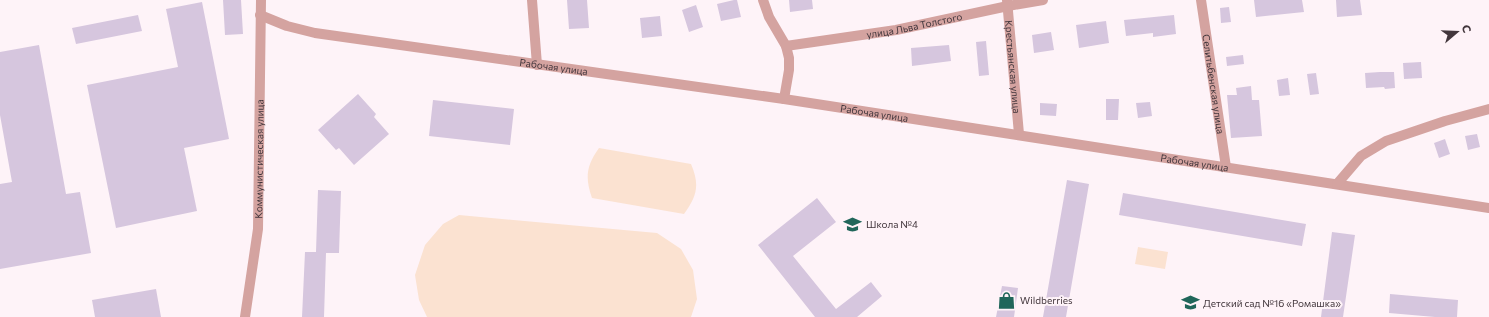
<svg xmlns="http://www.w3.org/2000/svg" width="1489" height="317" font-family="Commissioner,sans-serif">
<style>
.green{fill:#fbe2d1}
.building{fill:#d6c6de}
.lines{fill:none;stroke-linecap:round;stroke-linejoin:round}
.minor{stroke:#d4a3a0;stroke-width:10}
.labels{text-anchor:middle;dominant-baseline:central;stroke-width:4;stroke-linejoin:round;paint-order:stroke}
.street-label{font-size:10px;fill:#42363c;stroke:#fef3f8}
.poi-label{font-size:10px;fill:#42363c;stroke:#fef3f8;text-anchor:start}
</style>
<rect width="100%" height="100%" fill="#fef3f8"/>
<!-- green -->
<path class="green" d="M599,148L691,164C700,185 697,196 684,214L592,198C585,178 586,166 599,148Z
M459,215L657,233L681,249L693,270L697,299L691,317H427L419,300L415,275L425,245L443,224Z
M1138,247L1168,252L1165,269L1135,264Z"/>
<!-- building -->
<path class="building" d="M223,0H241L243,34L225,35Z
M567,0H587L589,28L569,29Z
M734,0H737L741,17L721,21L717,4Z
M789,0H812L813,9L790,12Z
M1254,0H1302L1304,12L1256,17Z
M1336,0H1360L1362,15L1337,17Z
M202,2L229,139L184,148L197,211L116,228L87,85L178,67L166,9Z
M696,5L703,27L689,32L682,10Z
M1229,7L1231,22L1221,23L1220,8Z
M138,15L142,31L76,44L72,28Z
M1174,15L1176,34L1153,37V33L1126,36L1124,20Z
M660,16L662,36L642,38L640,18Z
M1106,21L1109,43L1079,48L1076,25Z
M1051,32L1054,50L1034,53L1032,35Z
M986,41L989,75L979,76L976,42Z
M39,45L66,194L80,192L91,253L0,269V184L12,182L0,115V52Z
M949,45L951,61L912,66L911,48Z
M1243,55L1244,64L1227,66L1226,57Z
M1421,62L1422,78L1404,79L1403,63Z
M1380,72H1394L1395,88L1385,89L1384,87L1366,88L1365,73Z
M1316,73L1319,94L1310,95L1307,74Z
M1288,78L1290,95L1279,96L1277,80Z
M1251,86L1252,100H1259L1262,136L1231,138L1227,95H1237L1236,88Z
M358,94L376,114L374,117L389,134L354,165L339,148L336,150L318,130Z
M1106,99H1119L1118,120H1106Z
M433,100L514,109L510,145L429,136Z
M1150,102L1152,116L1138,118L1136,103Z
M1040,103L1057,104L1056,116L1040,115Z
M1477,134L1480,147L1468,150L1465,136Z
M1445,139L1450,154L1439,158L1434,143Z
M1067,180L1089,184L1066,317H1043Z
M318,190L341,191L339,253H326L324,317H302L305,252H316Z
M1123,193L1306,224L1302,246L1119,215Z
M817,198L836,222L793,256L836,309L871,282L882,296L857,317H815L758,245Z
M1332,232L1355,235L1343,317H1321Z
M1002,286L1018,288L1014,317H996Z
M156,289L161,317H95L92,300Z
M1390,294L1458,300L1457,317H1435L1389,313Z"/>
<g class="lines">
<!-- minor -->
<g class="minor">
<path d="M532,0L537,65"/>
<path d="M763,0L769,17L786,46L789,58V70L784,99"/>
<path id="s1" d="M1007,0L1019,134"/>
<path id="s2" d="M1201,0L1226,167"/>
<path id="s3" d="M260,15L287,26L315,33L784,99L1489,208"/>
<path id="s4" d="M786,46L896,30L1008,6L1043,0"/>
<path d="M1337,184L1361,156L1386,141L1445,121L1489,109"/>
<path id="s5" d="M245,317L258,229L261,0"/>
</g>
</g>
<!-- icons -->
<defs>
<symbol id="school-bare" viewBox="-9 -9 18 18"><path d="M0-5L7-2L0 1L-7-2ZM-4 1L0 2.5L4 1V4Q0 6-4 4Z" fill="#20665a" stroke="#fef3f8" stroke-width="2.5" paint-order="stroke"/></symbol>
<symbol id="shop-bare" viewBox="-9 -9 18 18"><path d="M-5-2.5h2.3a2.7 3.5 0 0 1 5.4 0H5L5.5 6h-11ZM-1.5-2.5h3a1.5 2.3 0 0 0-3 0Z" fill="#20665a" stroke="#fef3f8" stroke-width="2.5" paint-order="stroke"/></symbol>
</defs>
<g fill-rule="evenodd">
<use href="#school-bare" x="840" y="212" width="25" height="25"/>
<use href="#shop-bare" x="994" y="288" width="25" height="25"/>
<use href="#school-bare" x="1178" y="290" width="25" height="25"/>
</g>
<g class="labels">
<!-- street labels -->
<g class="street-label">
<text stroke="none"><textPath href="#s4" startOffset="130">улица Льва Толстого</textPath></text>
<text stroke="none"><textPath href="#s3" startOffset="299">Рабочая улица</textPath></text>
<text stroke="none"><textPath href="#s1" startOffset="67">Крестьянская улица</textPath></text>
<text stroke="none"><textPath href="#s2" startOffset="85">Селитьбенская улица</textPath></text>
<text stroke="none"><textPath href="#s3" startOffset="623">Рабочая улица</textPath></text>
<text stroke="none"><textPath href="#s5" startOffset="159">Коммунистическая улица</textPath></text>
<text stroke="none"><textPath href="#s3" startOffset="947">Рабочая улица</textPath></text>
</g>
<!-- poi labels -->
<g class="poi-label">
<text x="866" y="224">Школа №4</text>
<text x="1020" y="300">Wildberries</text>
<text x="1203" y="303">Детский сад №16 «Ромашка»</text>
</g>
</g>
<!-- north arrow -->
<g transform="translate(1457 32) rotate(71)" stroke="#fef3f8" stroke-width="3" paint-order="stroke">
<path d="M0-3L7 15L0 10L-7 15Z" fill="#42363c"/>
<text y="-6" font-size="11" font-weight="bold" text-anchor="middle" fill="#42363c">С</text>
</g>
</svg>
